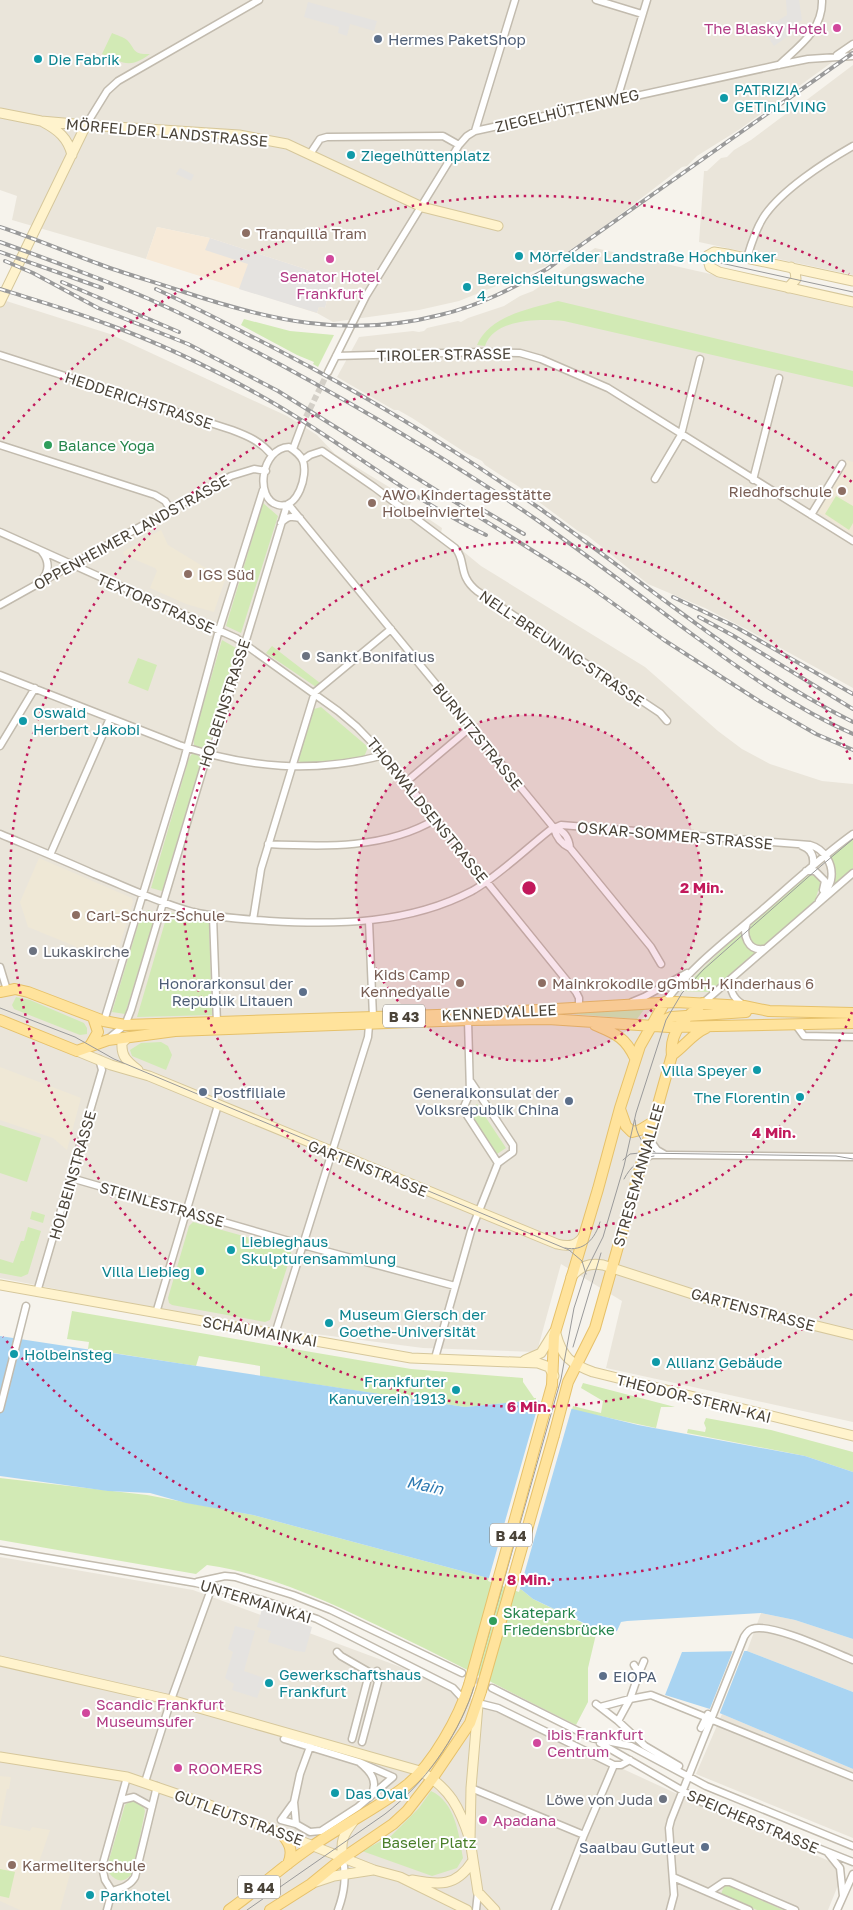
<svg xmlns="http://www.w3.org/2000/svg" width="853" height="1910" font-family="'Golos Text',sans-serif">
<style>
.residential{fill:#eae5da}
.commercial{fill:#f7ead8}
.education{fill:#efe8d6}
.green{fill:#d2eab5}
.parking{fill:#e5e3e0}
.water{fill:#a9d4f2}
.pier{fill:#f6f3ec}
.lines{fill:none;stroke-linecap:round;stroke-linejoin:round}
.street-tunnel{stroke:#d4d0c8;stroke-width:6;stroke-dasharray:6 3;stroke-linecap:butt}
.street-casing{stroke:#c2bbae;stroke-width:9}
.secondary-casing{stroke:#d6c79b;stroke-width:11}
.primary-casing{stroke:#e6c16a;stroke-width:12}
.street{stroke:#fff;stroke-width:6}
.secondary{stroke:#fff3cd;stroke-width:9}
.primary{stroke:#ffe39c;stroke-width:10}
.tram{stroke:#9a9a9a;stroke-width:1}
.rail-casing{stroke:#9a9a9a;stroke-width:4}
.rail{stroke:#fff;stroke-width:2;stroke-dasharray:5.5;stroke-linecap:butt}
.primary-bridge-casing{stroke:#e6c16a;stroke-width:12;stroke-linecap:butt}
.primary-bridge{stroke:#ffe39c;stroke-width:10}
.ring{fill:none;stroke:#c2185b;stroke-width:2.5;stroke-dasharray:2.5 5}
.hotel-dot{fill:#d1479c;stroke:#fff;stroke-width:2}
.service-dot{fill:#5c6f8a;stroke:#fff;stroke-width:2}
.culture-dot{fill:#0f9aa8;stroke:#fff;stroke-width:2}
.education-dot{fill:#8d6e63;stroke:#fff;stroke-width:2}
.leisure-dot{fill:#2e9e5b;stroke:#fff;stroke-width:2}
.worship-dot{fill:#6b7280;stroke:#fff;stroke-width:2}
.labels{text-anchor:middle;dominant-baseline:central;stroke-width:4;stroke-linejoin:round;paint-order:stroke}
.shield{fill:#fff;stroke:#817c74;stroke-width:1}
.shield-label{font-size:14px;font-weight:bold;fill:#4b4439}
.hotel-label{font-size:15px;fill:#b23c85;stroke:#fff;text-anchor:start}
.service-label{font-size:15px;fill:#4e5e75;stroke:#fff;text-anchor:start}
.culture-label{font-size:15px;fill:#0d838f;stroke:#fff;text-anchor:start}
.street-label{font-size:15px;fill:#4b4439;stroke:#fff}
.education-label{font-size:15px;fill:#785e54;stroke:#fff;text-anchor:start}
.leisure-label{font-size:15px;fill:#27864d;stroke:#fff;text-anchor:start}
.worship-label{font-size:15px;fill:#5b616d;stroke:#fff;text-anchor:start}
.park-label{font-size:15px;fill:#4a7f2a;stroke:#fff}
.water-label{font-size:16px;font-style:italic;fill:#2e7ab2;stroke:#fff}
.centre{fill:#c2185b;stroke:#fff;stroke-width:2.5}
.ring-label{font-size:15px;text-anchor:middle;font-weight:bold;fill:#c2185b;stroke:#fff;stroke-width:4;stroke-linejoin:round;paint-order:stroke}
</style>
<rect width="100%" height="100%" fill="#f6f3ec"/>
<!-- residential -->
<path class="residential" d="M0,0H853V47L740,129L697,156L687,166L682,167L601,229L546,266L459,301L419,310L333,322L317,313L319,306L325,308L333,278L210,238L157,227L146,259L12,220L17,196L0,190Z
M853,65V275L699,242L704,171H707L721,158L727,157L734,150L751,140L795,107L800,105Z
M595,248L853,306V688L748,630L705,608L648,584L588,536L578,531L535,499L533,496L485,465L482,461L466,453L412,418L398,410H394L337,377L359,337L413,331L419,332L424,331L427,328L458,321L461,322L468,318L504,306L520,296L533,291Z
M0,299L110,334L287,416L317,435L335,454L412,501L409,506L411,507L442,528L441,533L481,566L645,667L718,731L742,749L770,764L822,781L853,784V1422L606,1368L622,1301L561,1264L538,1348L535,1352L423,1348L277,1329L157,1309L0,1278Z
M0,1557L193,1590L406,1669L686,1798L845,1868L828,1910H0Z
M761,1613L795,1620L853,1639V1692L747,1651Z
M722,1714L853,1769V1838L696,1774Z"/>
<!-- commercial -->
<path class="commercial" d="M157,227L210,238L333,278L325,308L319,307L317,313L146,259Z"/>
<!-- education -->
<path class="education" d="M846,460L853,462V535L818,512L844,469Z
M161,530L168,545L204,567L226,577L214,612L186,604L150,588L157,571L155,568L124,555L123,552Z
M39,858L132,898L133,902L115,961L94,954L28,927L20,902Z
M0,1067L81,1098L67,1150L53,1138L0,1120Z
M0,1776L11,1777L9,1789H7L0,1825L30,1831L32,1827L50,1830L39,1862L71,1870L60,1910H20L0,1901Z"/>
<!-- green -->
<path class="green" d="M112,33C116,35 124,37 127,40C136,49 132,55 150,54C130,69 123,63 102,54Z
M558,301L853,371V387L564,321C541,319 494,318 485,346L477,345C490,315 530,309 558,301Z
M244,319L290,331L334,335L318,367L313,364L314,362L297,355L241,325Z
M836,496L853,506V523L849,530L825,514Z
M263,503L278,516L241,633L226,626Z
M222,640L236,648L210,741L205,748L201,749L194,745V736Z
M272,646L320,683L316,687L266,653Z
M138,658L157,665L148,691L128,683Z
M321,707L368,747L364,757L338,762H300L298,760L314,709Z
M195,753L201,758V762L162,891L151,888L189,758L192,754Z
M853,837V869L828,892L831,887L829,857Z
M811,875L820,879L821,887L818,891L815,901L766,944C755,949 751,943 747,934L751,924L806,876Z
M148,910L156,913L125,1014L112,1012L142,912L147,913Z
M168,912L209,922L212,1015L137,1017Z
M739,931L746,946L758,952L713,992L680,991L725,947Z
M16,997L30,1000L84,1023L87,1028V1034L80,1035L14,1009L12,1005Z
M646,1007L637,1019L572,1014L570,1012Z
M161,1042L168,1046L172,1055L166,1070L132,1056L130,1050L141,1043Z
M477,1104L506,1148L497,1154L468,1110Z
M0,1125L41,1138L27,1182L0,1173Z
M32,1211L45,1215L43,1223L30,1219Z
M193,1222L287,1248L291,1251V1255L270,1320L265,1322L172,1305L169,1303L168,1298L189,1226Z
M28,1227L41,1231L28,1274L21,1277L0,1273V1255V1259L13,1263L21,1241H24Z
M72,1311L411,1369L523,1378V1382L534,1398H536V1400L465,1407L260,1376V1366L199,1356L196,1366L88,1349L89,1342L67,1339Z
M583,1383L675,1407H661L656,1428L572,1410L573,1406L601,1413L603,1401L581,1388Z
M706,1418L771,1430L853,1452V1472L805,1456L687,1433L688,1429L705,1432L706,1428L704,1423Z
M0,1478L147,1495L253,1515L488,1578L522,1590L533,1599L597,1630L588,1668V1702L576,1725C515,1695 456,1663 395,1634C334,1604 274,1575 207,1565L196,1574L0,1540Z
M431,1791C455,1802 459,1834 463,1858L457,1868L432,1876L362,1851L391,1836L419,1808Z
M130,1801C137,1801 143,1803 145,1811L133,1872C126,1883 117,1883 109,1873V1860L125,1805Z
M0,1869L15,1872L9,1898L0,1896Z
M725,1884L783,1910H757L721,1894Z"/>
<!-- parking -->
<path class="parking" d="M786,0H799L802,20L794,25L798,29L774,46L764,31L768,20L776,22L787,15Z
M308,2L377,21L374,31L350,24L347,36L338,33L339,27L304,17Z
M180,168L194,175L191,181L176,174Z
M210,238L333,278L325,308L319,307L317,313L239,289L248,264L205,250Z
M262,1609L312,1627L305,1652L296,1651L268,1642L271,1631L257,1627Z
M235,1626L255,1631L244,1671L264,1678L257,1698L232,1690L234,1684L225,1678L233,1652L228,1649Z"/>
<!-- water -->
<path class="water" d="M0,1336L465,1407L536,1400L638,1425L805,1456L853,1472V1639L795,1620L761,1613L627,1621L621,1622L617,1631L607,1634L533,1599L522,1590L488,1578L253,1515L186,1503L150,1493L108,1491L0,1476Z
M747,1651L853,1692V1769L710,1709L665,1695L682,1652Z"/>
<!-- pier -->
<path class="pier" d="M540,1399L572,1407L519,1592L488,1581Z
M734,1648L745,1649L719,1715L709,1711Z"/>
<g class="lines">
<!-- street-tunnel -->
<path class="street-tunnel" d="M302,425L328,372
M468,1676L492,1688"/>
<defs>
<path id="street" d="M596,0L642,14
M837,55L853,44
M779,65C799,46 823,30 822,0
M617,99L647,0
M86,125L107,91L118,81L259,0
M475,131L515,0
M310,154L320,139L327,137L443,136L459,145
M747,258C751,244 755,231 763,218C780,191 825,162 853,146
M0,355L232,430C248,436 260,441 272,455
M336,356L482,352L520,353L541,359L608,388L853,541
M328,372L366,296L459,145L467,136L475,131L778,65L808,59L853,56
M0,445L155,495L165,501L171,510
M289,447C295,451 300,454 303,461C308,475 298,510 278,505C254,499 261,448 289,447Z
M293,449L302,425
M303,460L310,455L322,451L374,487L455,548C467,561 457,575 477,591L660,713L667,721
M655,479L681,435L700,359
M753,480L779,378
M288,504L554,828C556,837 562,844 570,848L651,947L661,964
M811,515L842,464
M281,523C288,516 291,516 300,518
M0,532L236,638L338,711L357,727L384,755L576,992L579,998V1007
M41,581C49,572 50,562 42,552
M0,605L231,476L254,469L266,471
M0,675L179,745C248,768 314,774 384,755
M0,746L35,688
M406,782L471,727
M555,828C565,831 569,838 570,848
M0,834C31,847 63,860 94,874C127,887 159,903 193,912C218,918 244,919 269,921C338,925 409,924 472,891C497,877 527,848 550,830L561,825L810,845C825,849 834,865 831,880C830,887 823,894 819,901
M268,844C324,847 386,849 436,819
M802,846C811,849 814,856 813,864
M50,855L110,718
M806,871H815L825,881L823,890
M213,916L217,1023
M253,920L261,869L315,692L391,629
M369,921L373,1017
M747,923C742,935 748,951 763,949
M0,967L7,990
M732,978C729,989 732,997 742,1004
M632,1002L644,997L687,973
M665,1002C692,966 728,939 762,910C792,884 821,857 853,834
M703,1003L853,873
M104,1021L183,763L219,630L263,490
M796,1025L804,1036L853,1037
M108,1039L125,1025L131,1010L204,766L215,742L287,505
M471,1082L513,1145V1152L498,1163
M649,1139L657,1150L664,1154
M642,1159L652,1155H668L853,1157
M71,1178L303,1245L455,1286
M37,1292L102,1070L99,1059
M156,1313L218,1105
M275,1334L368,1037L369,1025
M435,1358L471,1231L498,1163L463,1109L470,1093L468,1020
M0,1409L26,1306
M0,1550L196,1583L262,1600L317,1619L453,1688L464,1700
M197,1582L225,1576L235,1577L293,1595L331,1610L462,1673
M337,1652L341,1656L374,1675L378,1682L362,1742
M639,1673L644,1661
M492,1688L592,1738L631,1746L706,1786L853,1846
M478,1703L498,1708L614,1765H621L630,1760
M596,1704L618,1721L645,1746L679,1766
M600,1707L630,1699L651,1695L853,1777
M618,1721L630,1699L639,1673L634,1665
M701,1728L708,1714
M284,1739L359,1762C370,1771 379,1781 371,1795
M352,1739L368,1678L377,1671
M600,1743L702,1802L853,1862
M311,1744L300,1774L294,1802L296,1824L310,1832L321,1831L358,1807L393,1777L359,1762
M127,1777L102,1867L105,1880L112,1891C121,1888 130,1886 135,1877L157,1786
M145,1782L171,1700L213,1584
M471,1788L584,1835
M121,1800L134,1797L152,1807
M294,1802L281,1820L296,1824
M828,1853L840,1868L843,1896
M673,1877L749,1910
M709,1892L724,1882H730L795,1910
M107,1910L112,1891
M338,1910C345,1891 346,1877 343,1858
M476,1910L478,1892
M555,1910L584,1835L614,1765
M670,1910L674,1895L669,1828L671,1820L744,1637C746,1634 748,1630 752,1629C770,1622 833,1652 853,1660
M837,1910L853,1874"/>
<path id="secondary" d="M0,113L41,121L86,125L239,135L287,144L422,207L498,226
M43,122C58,130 68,138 72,155
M853,281L727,254L714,252L707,256L710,267L719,272L853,302
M788,288L796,279L795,271L791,267
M0,302L86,125
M128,1037L122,1043C121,1057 128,1062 138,1070
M77,1051L111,1065L149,1076L557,1244C569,1247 578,1246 584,1235
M571,1277C580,1267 589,1262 603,1265L714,1301L853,1335
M0,1285L411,1358L538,1363L549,1367L554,1376
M556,1334C562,1357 571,1364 593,1372L853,1436
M525,1360L541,1353L554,1332
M0,1661L171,1700L420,1771C450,1788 460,1808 470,1840
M478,1705L471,1788L470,1840L478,1892L495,1910
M0,1757L127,1777L212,1806L374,1870L400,1877L467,1910
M343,1858C340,1842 343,1835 353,1822
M412,1880C439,1885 456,1887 472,1862
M316,1882L334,1876L373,1870"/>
<path id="primary" d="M0,992L15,989L28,992L104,1021L125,1025L469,1014L676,1002L744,1006L769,1011L853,1013
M0,1020L77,1051L108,1040L175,1031L468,1020L548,1019L669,1027L853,1023
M595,1025C616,1034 625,1037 635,1058
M652,1025L671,1017L746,1012
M90,1046L98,1032L93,1017
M672,1055C684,1047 692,1034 706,1028
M620,1109L626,1126L632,1132L640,1130L653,1122
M552,1385L554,1336L598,1189L620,1108L640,1046L665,1002
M554,1435L568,1382L595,1328L672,1055C669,1031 686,1017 703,1003
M280,1832C289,1842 294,1850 288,1864
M229,1910C258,1890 284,1864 314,1845C344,1824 378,1808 407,1785C433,1764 459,1717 469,1685
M270,1910L311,1884L343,1858L393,1824L407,1811L432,1779L470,1723L481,1691"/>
</defs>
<!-- street casing -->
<use href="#street" class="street-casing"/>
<!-- secondary casing -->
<use href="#secondary" class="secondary-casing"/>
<!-- primary casing -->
<use href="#primary" class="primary-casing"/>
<!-- street -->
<use href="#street" class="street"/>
<!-- secondary -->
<use href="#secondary" class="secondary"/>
<!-- primary -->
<use href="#primary" class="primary"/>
<!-- tram -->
<path class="tram" d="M707,260L853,292
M0,1008L75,1037L114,1059L569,1250L582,1261L586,1274
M635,1120C636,1135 643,1146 655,1152
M623,1160L630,1154L640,1153L836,1156L853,1159
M624,1179C631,1166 640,1158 654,1156
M565,1248C584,1252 595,1239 600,1222
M573,1347L601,1253
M247,1910L385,1814C424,1784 456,1739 472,1693L561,1379L574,1308L586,1271L603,1237L624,1166L636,1113L666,1020L682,993L703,970L815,871L853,839"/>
<defs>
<path id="rail" d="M0,227C33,238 66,252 99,264C125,274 152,281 178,290C267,320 347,339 440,315C479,306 513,288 547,269L853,53
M0,242C50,260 100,278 149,299C227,334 303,376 377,419C431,451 485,484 537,520C588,556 638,594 689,632C741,670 794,708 853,734
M0,252L102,288
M5,261L33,273L98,308L188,344L278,391L586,584L664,640L759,701L816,734L853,750
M62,282L179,332
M0,289C35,300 70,310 104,323C163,344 220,372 275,404C347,446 409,498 486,535
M156,289C197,308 237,329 278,350C368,397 456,450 539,508C643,581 739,665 853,722
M483,510L524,534
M673,597L734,626L853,694
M699,617L732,635L853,709"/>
</defs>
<!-- rail casing -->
<use href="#rail" class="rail-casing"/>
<!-- rail -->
<use href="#rail" class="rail"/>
<defs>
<path id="primary-bridge" d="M469,1685L552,1385
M481,1691L554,1435"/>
</defs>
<!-- primary-bridge casing -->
<use href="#primary-bridge" class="primary-bridge-casing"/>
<!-- primary-bridge -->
<use href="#primary-bridge" class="primary-bridge"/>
</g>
<!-- distance rings -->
<circle cx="529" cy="888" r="173" fill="#c2185b" fill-opacity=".12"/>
<g class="ring">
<circle cx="529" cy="888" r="173"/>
<path d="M852 1012A346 346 0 1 1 852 764"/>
<path d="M852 1294A519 519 0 1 1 852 482"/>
<path d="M849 1502A692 692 0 0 1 3 1337M3 439A692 692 0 0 1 849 274"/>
</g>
<!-- markers -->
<g class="hotel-dot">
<circle cx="837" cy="28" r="5"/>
<circle cx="330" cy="259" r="5"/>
<circle cx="86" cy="1713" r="5"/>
<circle cx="537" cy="1743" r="5"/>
<circle cx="178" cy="1768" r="5"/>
<circle cx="483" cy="1820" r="5"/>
</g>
<g class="service-dot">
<circle cx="378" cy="39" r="5"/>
<circle cx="303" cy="992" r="5"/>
<circle cx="203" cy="1092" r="5"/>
<circle cx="569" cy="1101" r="5"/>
<circle cx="603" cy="1676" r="5"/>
<circle cx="705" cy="1847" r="5"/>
</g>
<g class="culture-dot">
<circle cx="38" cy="59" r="5"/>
<circle cx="724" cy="98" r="5"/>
<circle cx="351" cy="155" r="5"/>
<circle cx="519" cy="256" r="5"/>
<circle cx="467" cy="287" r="5"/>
<circle cx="23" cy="721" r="5"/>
<circle cx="757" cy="1070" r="5"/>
<circle cx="800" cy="1097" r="5"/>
<circle cx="231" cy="1250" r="5"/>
<circle cx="200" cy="1271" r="5"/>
<circle cx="329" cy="1323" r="5"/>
<circle cx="14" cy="1354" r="5"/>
<circle cx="656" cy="1362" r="5"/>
<circle cx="456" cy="1390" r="5"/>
<circle cx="269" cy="1683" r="5"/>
<circle cx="335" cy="1793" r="5"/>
<circle cx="90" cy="1895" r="5"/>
</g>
<g class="education-dot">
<circle cx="246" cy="233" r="5"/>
<circle cx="842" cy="491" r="5"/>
<circle cx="372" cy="503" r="5"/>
<circle cx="188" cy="574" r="5"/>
<circle cx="76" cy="915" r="5"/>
<circle cx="460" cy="983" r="5"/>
<circle cx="542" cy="983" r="5"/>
<circle cx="12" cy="1865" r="5"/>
</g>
<g class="leisure-dot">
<circle cx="48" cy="445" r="5"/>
<circle cx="493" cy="1621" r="5"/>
</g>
<g class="worship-dot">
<circle cx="306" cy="656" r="5"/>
<circle cx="33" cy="951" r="5"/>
<circle cx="663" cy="1799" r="5"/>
</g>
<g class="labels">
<!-- shield labels -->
<g class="shield">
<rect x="383" y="1004.5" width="42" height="23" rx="4"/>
<rect x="490" y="1523.5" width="42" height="23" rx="4"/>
<rect x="238" y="1875.5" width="42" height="23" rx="4"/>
</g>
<g class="shield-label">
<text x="404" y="1016">B 43</text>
<text x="511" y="1535">B 44</text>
<text x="259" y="1887">B 44</text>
</g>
<!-- hotel labels -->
<g class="hotel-label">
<text x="827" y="28" text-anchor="end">The Blasky Hotel</text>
<text x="330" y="276" text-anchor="middle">Senator Hotel<tspan x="330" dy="17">Frankfurt</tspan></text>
<text x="96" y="1704">Scandic Frankfurt<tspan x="96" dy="17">Museumsufer</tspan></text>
<text x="547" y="1734">ibis Frankfurt<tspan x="547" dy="17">Centrum</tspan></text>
<text x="188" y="1768">ROOMERS</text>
<text x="493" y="1820">Apadana</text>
</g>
<!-- service labels -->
<g class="service-label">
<text x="388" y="39">Hermes PaketShop</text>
<text x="293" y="983" text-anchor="end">Honorarkonsul der<tspan x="293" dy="17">Republik Litauen</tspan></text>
<text x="213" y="1092">Postfiliale</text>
<text x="559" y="1092" text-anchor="end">Generalkonsulat der<tspan x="559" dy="17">Volksrepublik China</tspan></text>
<text x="613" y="1676">EIOPA</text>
<text x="695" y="1847" text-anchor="end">Saalbau Gutleut</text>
</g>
<!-- culture labels -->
<g class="culture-label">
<text x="48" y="59">Die Fabrik</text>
<text x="734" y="89">PATRIZIA<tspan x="734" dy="17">GETinLIVING</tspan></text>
<text x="361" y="155">Ziegelhüttenplatz</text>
<text x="529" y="256">Mörfelder Landstraße Hochbunker</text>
<text x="477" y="278">Bereichsleitungswache<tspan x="477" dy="17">4</tspan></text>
<text x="33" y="712">Oswald<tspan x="33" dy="17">Herbert Jakobi</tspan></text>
<text x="747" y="1070" text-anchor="end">Villa Speyer</text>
<text x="790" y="1097" text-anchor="end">The Florentin</text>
<text x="241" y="1241">Liebieghaus<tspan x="241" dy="17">Skulpturensammlung</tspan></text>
<text x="190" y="1271" text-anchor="end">Villa Liebieg</text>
<text x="339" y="1314">Museum Giersch der<tspan x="339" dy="17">Goethe-Universität</tspan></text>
<text x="24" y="1354">Holbeinsteg</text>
<text x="666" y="1362">Allianz Gebäude</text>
<text x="446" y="1381" text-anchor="end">Frankfurter<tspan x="446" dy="17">Kanuverein 1913</tspan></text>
<text x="279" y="1674">Gewerkschaftshaus<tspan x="279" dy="17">Frankfurt</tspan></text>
<text x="345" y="1793">Das Oval</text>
<text x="100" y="1895">Parkhotel</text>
</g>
<!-- street labels -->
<g class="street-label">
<text transform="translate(567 110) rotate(-13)">ZIEGELHÜTTENWEG</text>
<text transform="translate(167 132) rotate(5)">MÖRFELDER LANDSTRASSE</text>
<text transform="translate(444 354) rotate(-1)">TIROLER STRASSE</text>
<text transform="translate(139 400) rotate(18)">HEDDERICHSTRASSE</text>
<text transform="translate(131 532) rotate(-29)">OPPENHEIMER LANDSTRASSE</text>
<text transform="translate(156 603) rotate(24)">TEXTORSTRASSE</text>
<text transform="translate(562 648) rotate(34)">NELL-BREUNING-STRASSE</text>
<text transform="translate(224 703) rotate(-72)">HOLBEINSTRASSE</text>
<text transform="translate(478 736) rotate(51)">BURNITZSTRASSE</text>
<text transform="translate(428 810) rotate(51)">THORWALDSENSTRASSE</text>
<text transform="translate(675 835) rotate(5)">OSKAR-SOMMER-STRASSE</text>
<text transform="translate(499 1012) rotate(-3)">KENNEDYALLEE</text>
<text transform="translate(368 1168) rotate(22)">GARTENSTRASSE</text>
<text transform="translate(72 1175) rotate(-74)">HOLBEINSTRASSE</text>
<text transform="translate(638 1175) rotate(-74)">STRESEMANNALLEE</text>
<text transform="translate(162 1204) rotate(16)">STEINLESTRASSE</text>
<text transform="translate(753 1309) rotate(15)">GARTENSTRASSE</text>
<text transform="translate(260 1331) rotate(10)">SCHAUMAINKAI</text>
<text transform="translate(694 1398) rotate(14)">THEODOR-STERN-KAI</text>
<text transform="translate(256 1601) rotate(17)">UNTERMAINKAI</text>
<text transform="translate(239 1817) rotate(20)">GUTLEUTSTRASSE</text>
<text transform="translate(753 1821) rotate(23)">SPEICHERSTRASSE</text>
</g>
<!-- education labels -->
<g class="education-label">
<text x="256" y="233">Tranquilla Tram</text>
<text x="832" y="491" text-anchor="end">Riedhofschule</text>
<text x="382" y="494">AWO Kindertagesstätte<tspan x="382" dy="17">Holbeinviertel</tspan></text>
<text x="198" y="574">IGS Süd</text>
<text x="86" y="915">Carl-Schurz-Schule</text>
<text x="450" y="974" text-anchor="end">Kids Camp<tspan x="450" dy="17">Kennedyalle</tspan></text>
<text x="552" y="983">Mainkrokodile gGmbH, Kinderhaus 6</text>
<text x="22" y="1865">Karmeliterschule</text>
</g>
<!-- leisure labels -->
<g class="leisure-label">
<text x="58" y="445">Balance Yoga</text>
<text x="503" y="1612">Skatepark<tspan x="503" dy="17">Friedensbrücke</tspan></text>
</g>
<!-- worship labels -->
<g class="worship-label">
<text x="316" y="656">Sankt Bonifatius</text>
<text x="43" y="951">Lukaskirche</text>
<text x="653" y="1799" text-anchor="end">Löwe von Juda</text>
</g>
<!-- park labels -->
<g class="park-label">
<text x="429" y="1842">Baseler Platz</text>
</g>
<!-- water labels -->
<g class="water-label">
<text transform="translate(425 1485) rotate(12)">Main</text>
</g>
</g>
<circle cx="529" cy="888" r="8" class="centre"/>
<g class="ring-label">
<text x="702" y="893">2 Min.</text>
<text x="774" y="1138">4 Min.</text>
<text x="529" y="1412">6 Min.</text>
<text x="529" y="1585">8 Min.</text>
</g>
</svg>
